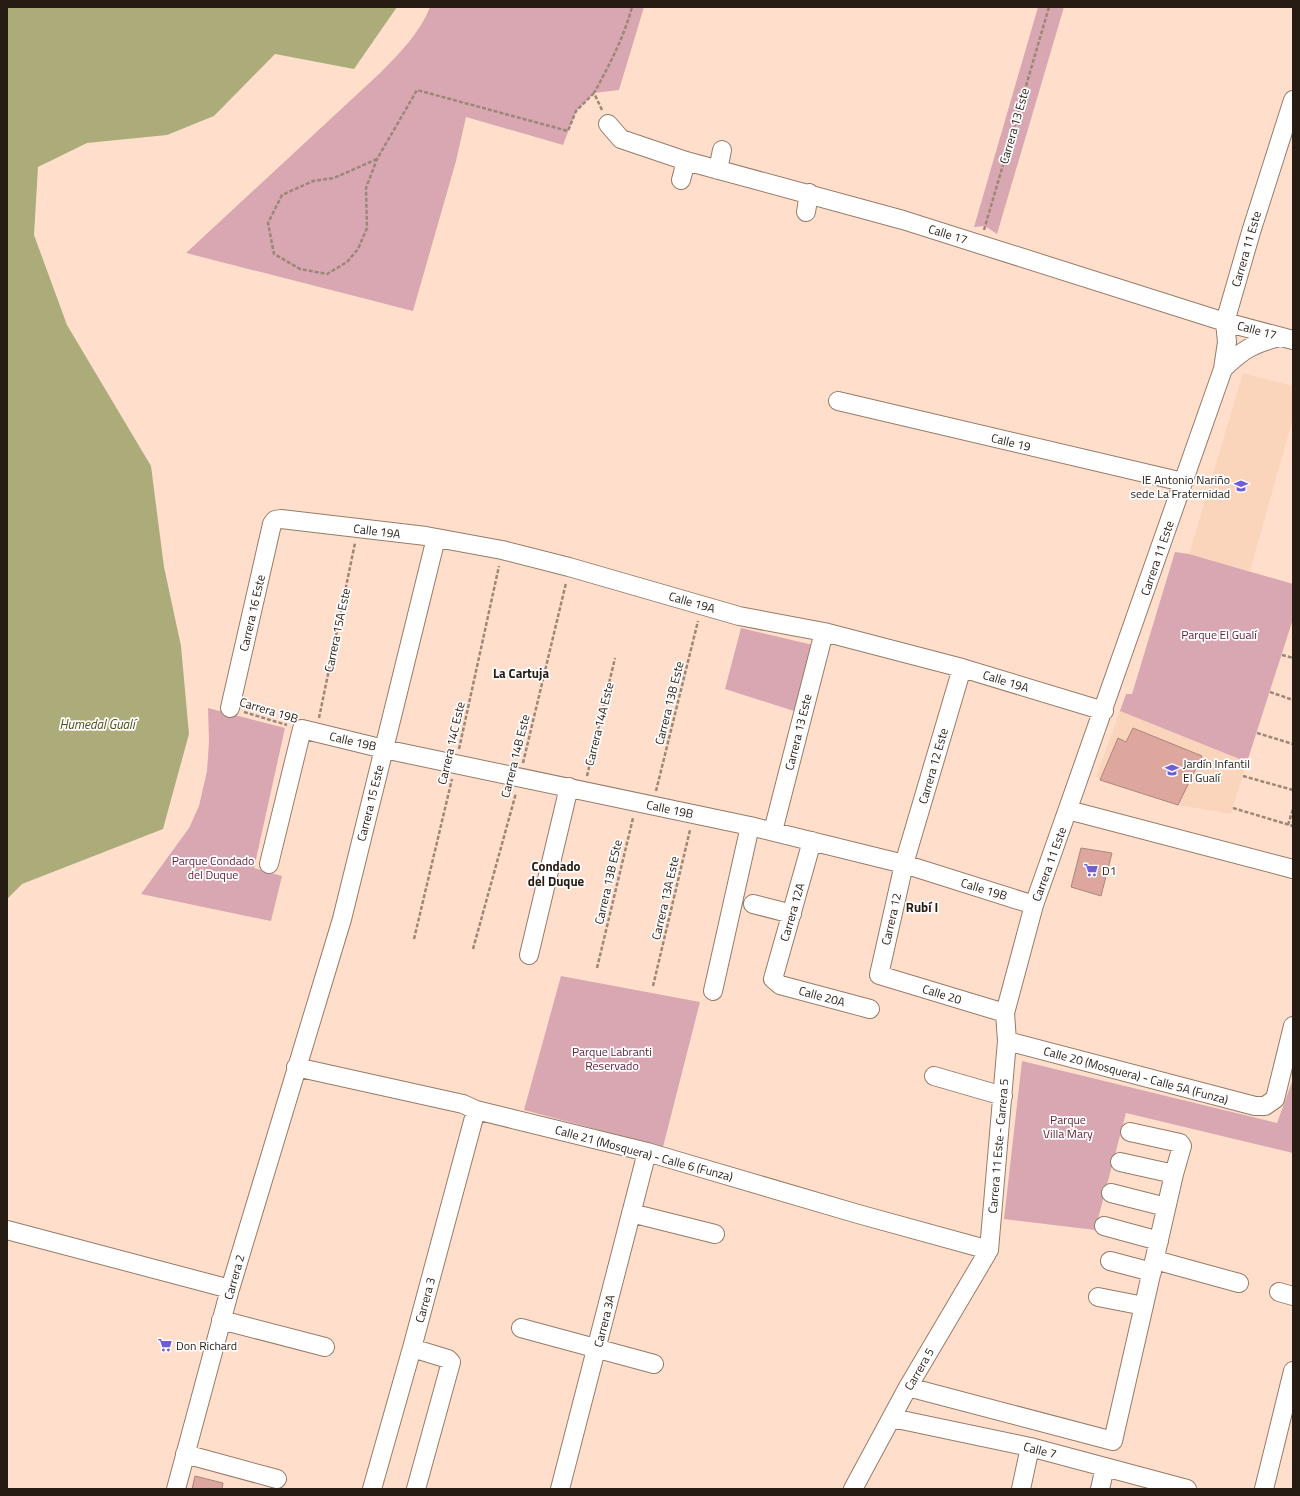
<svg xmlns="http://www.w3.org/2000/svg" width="1300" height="1496" font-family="'Titillium Web',sans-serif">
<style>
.built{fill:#fad4bb}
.green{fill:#d8a7b2}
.water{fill:#acac7b}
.building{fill:#dea79d;stroke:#a98680}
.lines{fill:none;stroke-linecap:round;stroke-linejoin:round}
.minor-casing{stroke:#977b68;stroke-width:20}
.path{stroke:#9d8778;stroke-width:2.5;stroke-dasharray:4 2;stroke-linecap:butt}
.minor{stroke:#fff;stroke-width:18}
.labels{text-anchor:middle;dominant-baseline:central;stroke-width:3.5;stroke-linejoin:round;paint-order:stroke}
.street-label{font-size:12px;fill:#271c14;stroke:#fff}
.poi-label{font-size:12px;fill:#271c14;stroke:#fff;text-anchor:start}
.park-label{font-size:12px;fill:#5f1d33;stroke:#fff}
.neighbourhood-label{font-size:13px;font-weight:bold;fill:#271c14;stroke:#fff}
.water-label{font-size:13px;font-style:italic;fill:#504e14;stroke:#fff}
</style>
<rect width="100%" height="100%" fill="#ffdfcb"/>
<!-- built -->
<path class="built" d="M1243,373L1293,386V418L1250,571L1189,554Z
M1120,711L1247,762L1231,814L1178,805L1096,777Z"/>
<!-- green -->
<path class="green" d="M430,7H644L619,90L594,93L576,111L563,145L466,117L456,161L413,311L186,253L379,74C398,55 420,33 430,7Z
M1038,7H1064L997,234L985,226L974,227Z
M1175,552L1189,554L1293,584V619L1247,762L1120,711L1126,694H1132Z
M741,628L813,645L794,711L725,689Z
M208,708L285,728L254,868L282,876L271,921L141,894L189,828L199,806L207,771L209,742Z
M561,976L700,1002L663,1147L524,1110Z
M1022,1061L1277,1123L1293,1079V1153L1126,1113L1095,1230L1004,1219Z"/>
<!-- water -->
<path class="water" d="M7,7H397L354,69L275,54L214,116L167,135L87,143L38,167L34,235L67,325L151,466L164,567L181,646L189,734L163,829L22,884L7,899Z"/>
<!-- building -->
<path class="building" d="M1133,728L1202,756L1178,805L1100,780L1118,738L1126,742Z
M1081,848L1112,853L1101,896L1071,887Z
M195,1476L223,1483L222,1489H192Z"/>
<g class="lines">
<defs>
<path id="minor" d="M608,124L621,139L686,161L903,220L1225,322L1293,340
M718,170L722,150
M681,180L686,161
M806,212L809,193
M1223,369C1242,350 1254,343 1280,337
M838,401L1183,482
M962,668L904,864L879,975L1005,1013
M230,708L272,524L275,520L281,519L426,536L502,550L569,567L739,616L824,632L962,668L1104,711
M1068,810L1293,869
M773,831L824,632
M812,841L773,979L780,985L870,1009
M269,864L302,729L384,749L750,826L904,864L1034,905
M753,904L792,914
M529,955L569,787
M713,991L750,826
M1007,1041L1255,1106H1265L1275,1099L1293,1026
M296,1067L463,1104L476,1110L647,1152L858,1214L989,1250
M934,1076L1003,1096
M1120,1162L1174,1174
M1111,1193L1166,1207
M631,1213L715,1234
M1104,1226L1159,1241
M7,1230L230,1289
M1155,1260L1239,1283
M1110,1261L1152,1272
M1279,1292L1293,1296
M1098,1297L1144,1306
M221,1320L325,1347
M521,1328L654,1364
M412,1348L448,1359L451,1362L416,1489
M908,1387L1113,1441L1174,1174L1182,1146L1180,1143L1130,1132
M892,1418L1030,1447L1187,1489
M185,1454L277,1479
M176,1489L230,1289L342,919L436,538
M372,1489L412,1348L476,1110
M560,1489L647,1152
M853,1489L908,1387L989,1250L1007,1041L1005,1013L1034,905L1223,369L1227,342L1225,322L1251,232L1293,100
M1021,1489L1030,1447
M1100,1489L1105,1467
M1264,1489L1293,1371"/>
</defs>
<!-- minor casing -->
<use href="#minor" class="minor-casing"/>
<!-- path -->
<path class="path" d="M602,110L594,93C609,66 624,37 632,7
M377,159L334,178L313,181L282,195L268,223L274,254L300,269L327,274L347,262L358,249L367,228L366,188L377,159L417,90L568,131L576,111L594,93
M984,230L1049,7
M1282,655L1293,658
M1270,692L1293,700
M244,712L287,725
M319,718L355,543
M1257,733L1293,744
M459,749L499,566
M523,763L566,583
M587,776L615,658
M1243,776L1293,790
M656,791L698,621
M1233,808L1293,826
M1288,825L1293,809
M414,939L452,779
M473,949L516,793
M597,968L633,818
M653,986L690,830"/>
<!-- minor -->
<use href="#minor" class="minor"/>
</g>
<!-- icons -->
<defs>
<symbol id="school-bare" viewBox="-9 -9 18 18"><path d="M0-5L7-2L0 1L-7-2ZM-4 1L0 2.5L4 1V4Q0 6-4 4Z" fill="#6e5dd7" stroke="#fff" stroke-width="2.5" paint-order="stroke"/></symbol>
<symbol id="supermarket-bare" viewBox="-9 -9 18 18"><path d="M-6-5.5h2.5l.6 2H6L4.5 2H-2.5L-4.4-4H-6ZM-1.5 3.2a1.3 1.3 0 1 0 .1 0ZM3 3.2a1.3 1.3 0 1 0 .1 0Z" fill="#6e5dd7" stroke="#fff" stroke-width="2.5" paint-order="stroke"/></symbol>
</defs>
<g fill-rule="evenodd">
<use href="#school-bare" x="1231" y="476" width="20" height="20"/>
<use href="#school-bare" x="1162" y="760" width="20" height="20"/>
<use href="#supermarket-bare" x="1081" y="860" width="20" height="20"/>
<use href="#supermarket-bare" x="155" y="1335" width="20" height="20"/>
</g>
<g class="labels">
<!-- street labels -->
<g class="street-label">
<text transform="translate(1014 126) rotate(-74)">Carrera 13 Este</text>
<text transform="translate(948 234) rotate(17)">Calle 17</text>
<text transform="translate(1246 249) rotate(-74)">Carrera 11 Este</text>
<text transform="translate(1257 330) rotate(15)">Calle 17</text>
<text transform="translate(1011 442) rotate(13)">Calle 19</text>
<text transform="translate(377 531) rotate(7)">Calle 19A</text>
<text transform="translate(1157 558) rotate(-71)">Carrera 11 Este</text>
<text transform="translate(692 602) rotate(16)">Calle 19A</text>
<text transform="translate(252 613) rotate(-77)">Carrera 16 Este</text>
<text transform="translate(337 630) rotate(-78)">Carrera 15A Este</text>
<text transform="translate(1006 681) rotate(17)">Calle 19A</text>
<text transform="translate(669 703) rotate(-76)">Carrera 13B Este</text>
<text transform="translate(269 710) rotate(17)">Carrera 19B</text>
<text transform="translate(599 724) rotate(-76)">Carrera 14A Este</text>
<text transform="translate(798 732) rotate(-76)">Carrera 13 Este</text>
<text transform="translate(353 741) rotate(13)">Calle 19B</text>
<text transform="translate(451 743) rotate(-77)">Carrera 14C Este</text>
<text transform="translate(515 756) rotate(-76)">Carrera 14B Este</text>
<text transform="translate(933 766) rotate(-74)">Carrera 12 Este</text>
<text transform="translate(370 803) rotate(-76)">Carrera 15 Este</text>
<text transform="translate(670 809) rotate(12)">Calle 19B</text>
<text transform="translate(1049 864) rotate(-70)">Carrera 11 Este</text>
<text transform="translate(608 882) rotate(-77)">Carrera 13B ESte</text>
<text transform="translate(984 889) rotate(17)">Calle 19B</text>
<text transform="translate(665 898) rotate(-77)">Carrera 13A Este</text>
<text transform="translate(792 912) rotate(-74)">Carrera 12A</text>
<text transform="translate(891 919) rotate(-77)">Carrera 12</text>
<text transform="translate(942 994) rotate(17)">Calle 20</text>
<text transform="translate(822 996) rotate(15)">Calle 20A</text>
<text transform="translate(1136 1075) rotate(15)">Calle 20 (Mosquera) - Calle 5A (Funza)</text>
<text transform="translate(998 1146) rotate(-85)">Carrera 11 Este - Carrera 5</text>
<text transform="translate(644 1153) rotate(15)">Calle 21 (Mosquera) - Calle 6 (Funza)</text>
<text transform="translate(234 1277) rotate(-74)">Carrera 2</text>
<text transform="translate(425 1300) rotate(-75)">Carrera 3</text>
<text transform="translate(604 1321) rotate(-76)">Carrera 3A</text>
<text transform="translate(919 1369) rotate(-60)">Carrera 5</text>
<text transform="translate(1040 1450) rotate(14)">Calle 7</text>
</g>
<!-- poi labels -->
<g class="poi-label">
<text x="1230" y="479" text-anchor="end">IE Antonio Nariño<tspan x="1230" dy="14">sede La Fraternidad</tspan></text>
<text x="1183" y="763">Jardín Infantil<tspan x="1183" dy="14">El Gualí</tspan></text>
<text x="1102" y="870">D1</text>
<text x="176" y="1345">Don Richard</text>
</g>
<!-- park labels -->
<g class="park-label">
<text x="1219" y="634">Parque El Gualí</text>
<text x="213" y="860">Parque Condado<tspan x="213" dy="14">del Duque</tspan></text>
<text x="612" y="1051">Parque Labranti<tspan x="612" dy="14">Reservado</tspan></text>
<text x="1068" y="1119">Parque<tspan x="1068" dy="14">Villa Mary</tspan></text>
</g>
<!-- neighbourhood labels -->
<g class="neighbourhood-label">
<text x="521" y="673">La Cartuja</text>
<text x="556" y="866">Condado<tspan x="556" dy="15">del Duque</tspan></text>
<text x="922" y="907">Rubí I</text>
</g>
<!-- water labels -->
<g class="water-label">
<text x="97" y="724">Humedal Gualí</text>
</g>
</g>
<!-- border -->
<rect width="1300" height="1496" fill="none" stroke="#271c14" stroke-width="16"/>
</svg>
